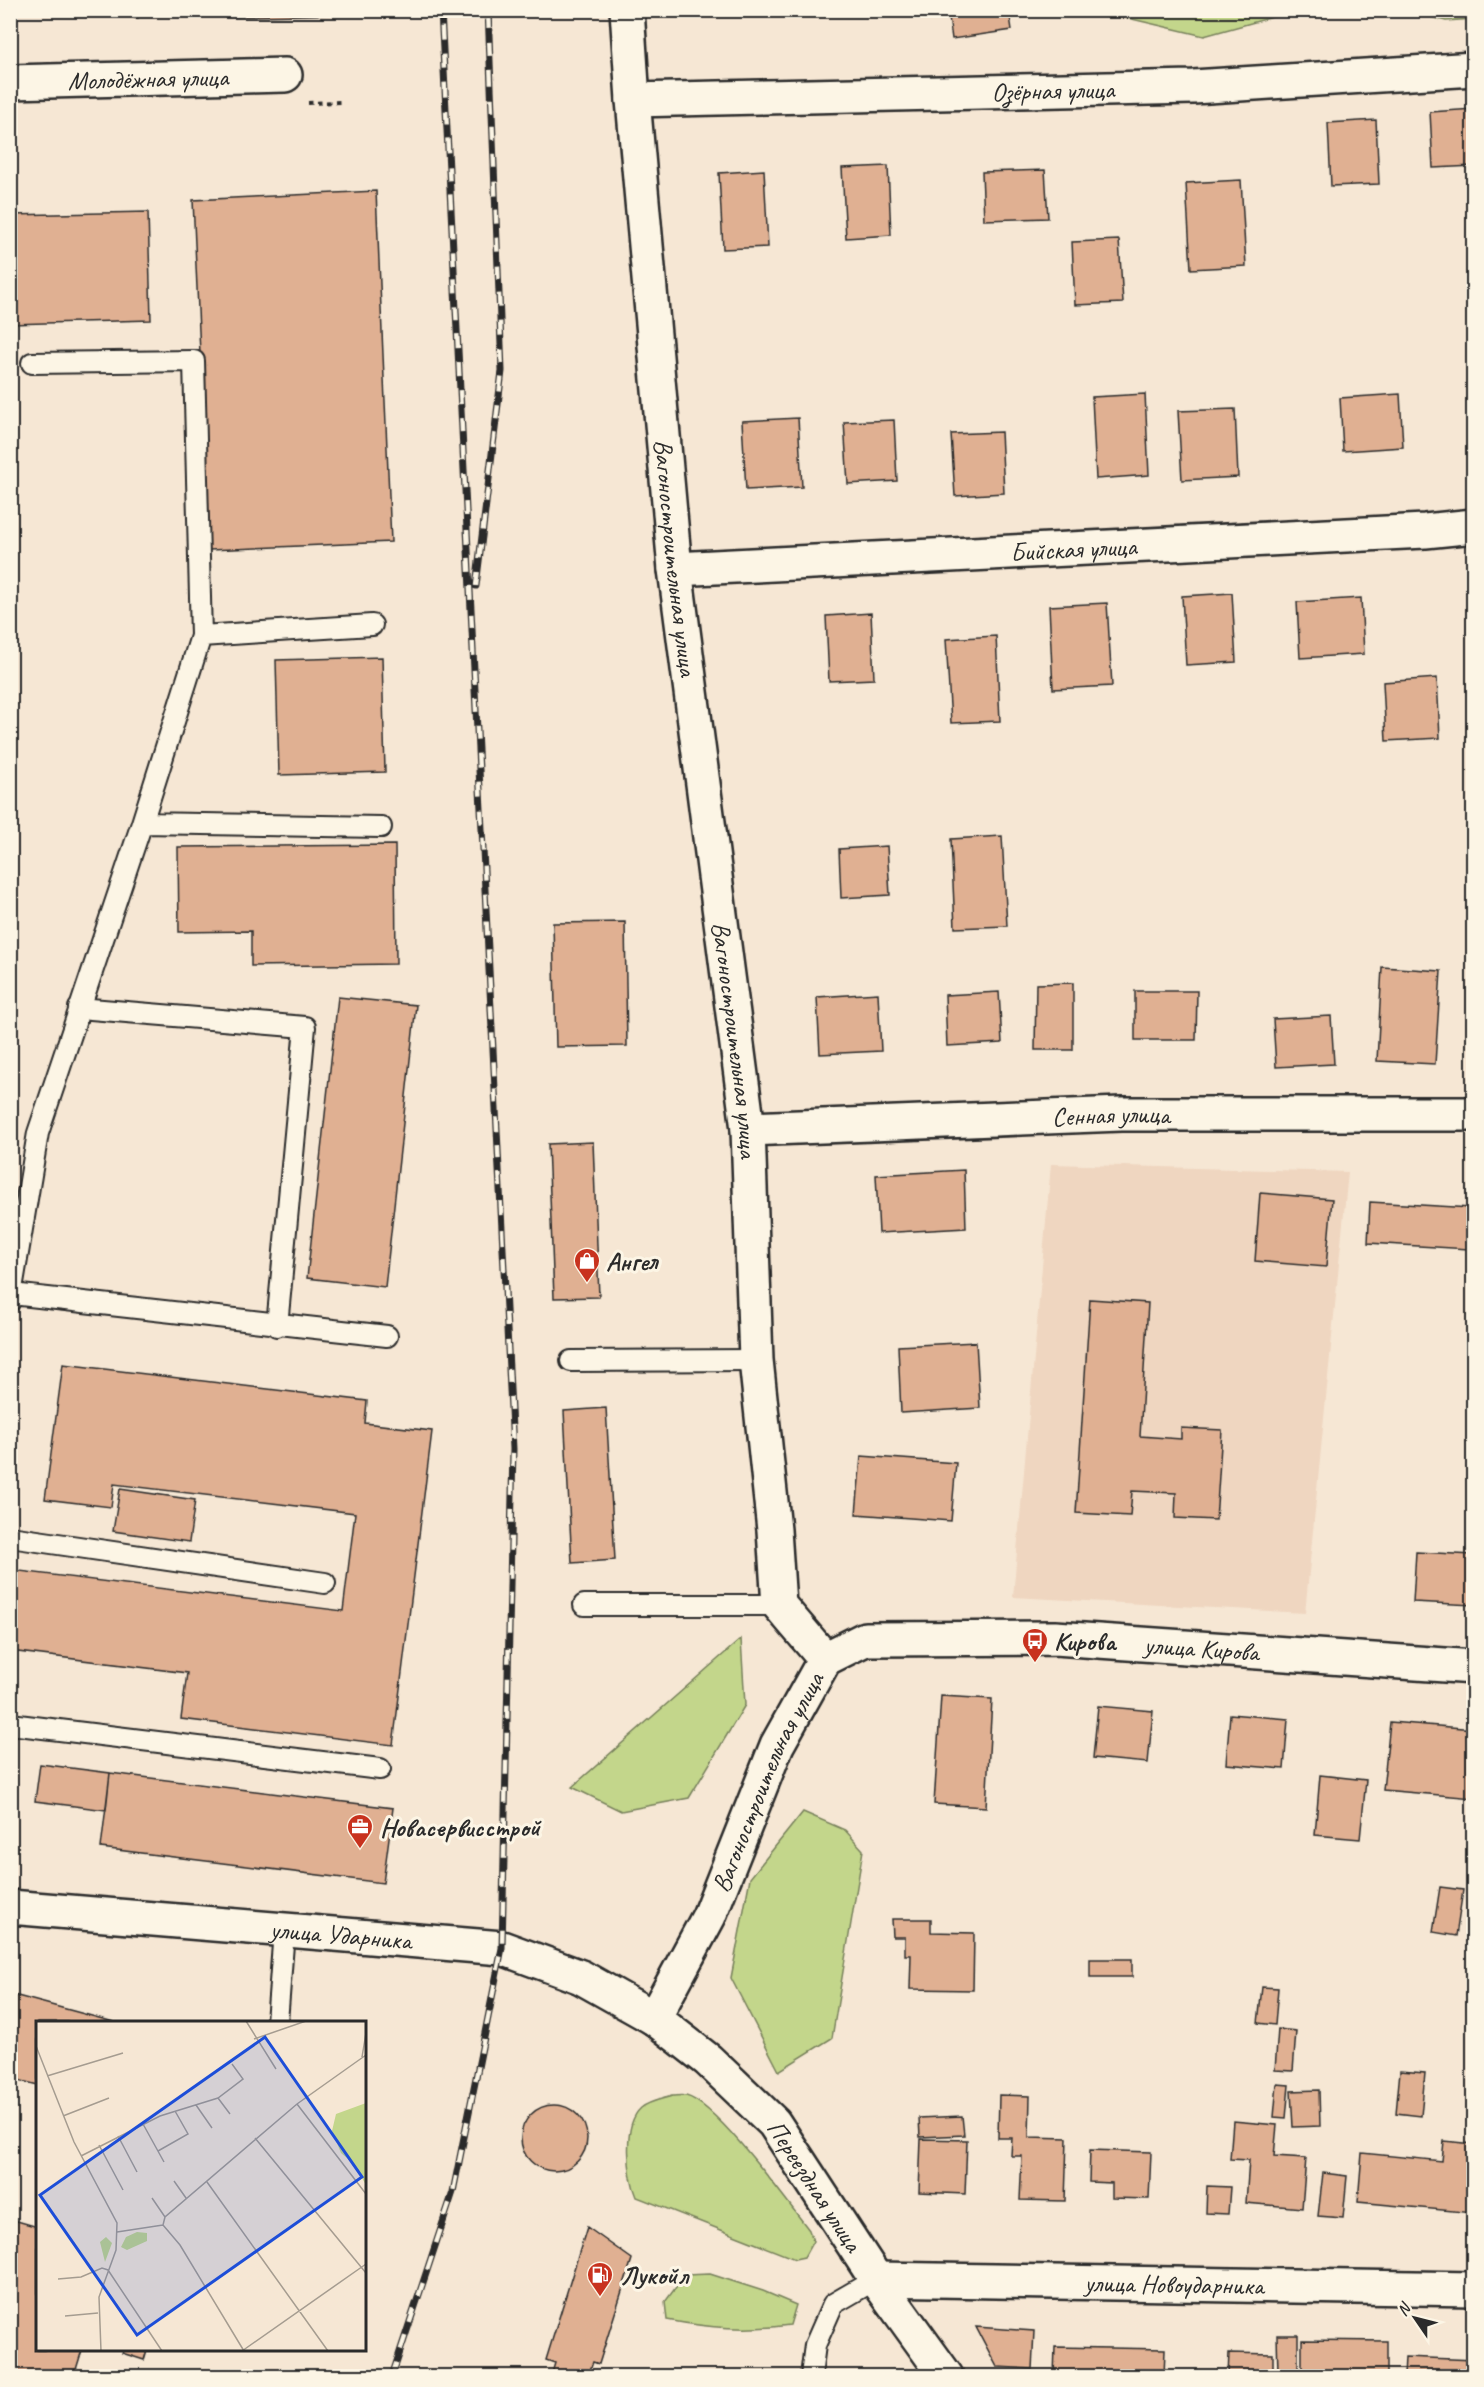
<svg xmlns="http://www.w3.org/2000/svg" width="1484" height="2387" font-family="Caveat,sans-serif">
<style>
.built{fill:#efd6c0}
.green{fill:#c3d68b;stroke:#77805b;stroke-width:1.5}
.building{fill:#e0b092;stroke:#2b2b2b;stroke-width:1.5}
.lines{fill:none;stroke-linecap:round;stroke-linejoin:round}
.service-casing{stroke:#2b2b2b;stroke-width:24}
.minor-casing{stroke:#2b2b2b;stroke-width:38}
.tertiary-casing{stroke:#2b2b2b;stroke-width:38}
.path{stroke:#2b2b2b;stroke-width:4;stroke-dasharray:4.5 4.5;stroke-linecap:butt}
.service{stroke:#fcf5e5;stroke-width:20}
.minor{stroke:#fcf5e5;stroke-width:33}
.tertiary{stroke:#fcf5e5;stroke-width:33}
.rail-casing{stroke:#2b2b2b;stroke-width:7}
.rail{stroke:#fcf5e5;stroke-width:4.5;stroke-dasharray:14;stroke-linecap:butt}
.labels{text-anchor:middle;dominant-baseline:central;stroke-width:6;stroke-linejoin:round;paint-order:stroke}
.street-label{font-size:26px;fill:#2b2b2b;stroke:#fcf5e5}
.poi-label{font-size:26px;font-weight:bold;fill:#2b2b2b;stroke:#fcf5e5;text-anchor:start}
.inset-road{fill:none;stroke:#a59c90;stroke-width:1.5}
.view{fill:#1d4ed8;fill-opacity:0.15;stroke:#1d4ed8;stroke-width:3}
.inset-edge{fill:none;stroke:#2b2b2b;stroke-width:3}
</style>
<rect width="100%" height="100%" fill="#f6e7d4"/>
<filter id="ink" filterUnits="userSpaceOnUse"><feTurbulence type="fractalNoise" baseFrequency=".0167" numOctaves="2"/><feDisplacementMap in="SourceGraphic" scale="12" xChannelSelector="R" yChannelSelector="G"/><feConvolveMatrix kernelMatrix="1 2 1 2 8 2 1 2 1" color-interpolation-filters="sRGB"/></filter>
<g filter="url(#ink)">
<!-- built -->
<path class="built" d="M72,11H396L390,13L138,18Z
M1051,1164L1348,1172L1305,1613L1013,1597Z"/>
<!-- green -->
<path class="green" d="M1098,11H1294L1204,36Z
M1406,11H1473V19L1446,21Z
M741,1639L745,1705L689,1798L621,1811L572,1787Z
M803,1812L845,1830L863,1850L832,2038L779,2071L731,1978L750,1878Z
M672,2096C676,2096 682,2095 686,2096C716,2103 788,2203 809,2230L813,2241L804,2257L795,2259L637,2197C628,2176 622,2125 641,2108C649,2101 663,2099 672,2096Z
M710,2274L763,2291L796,2305L790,2325C747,2331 709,2328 667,2320L665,2302L685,2275Z"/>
<!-- building -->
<path class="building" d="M72,10H139L138,18Z
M215,10H390V13L215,17Z
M948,10H1009L1012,30L952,39Z
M1474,109V166L1433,168L1430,112Z
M1376,120L1379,184L1331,186L1328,123Z
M888,166L891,235L846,238L842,168Z
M764,170L768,247L723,249L719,173Z
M1045,170L1048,218L984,220L982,172Z
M1241,180L1246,266L1191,269L1186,183Z
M376,191L391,542L209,550L193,200Z
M148,212L151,320L10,324V215Z
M1119,240L1123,303L1075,305L1072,242Z
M1145,394L1149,475L1096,479L1092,397Z
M1400,394L1403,447L1343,451L1340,398Z
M1235,409L1238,477L1182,480L1178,411Z
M798,418L802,487L746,490L742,421Z
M894,420L897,481L848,484L844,422Z
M1001,432L1004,493L955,496L951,434Z
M1232,593L1236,662L1186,665L1182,596Z
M1361,598L1364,654L1300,658L1297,602Z
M1107,603L1112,686L1053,689L1049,606Z
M871,613L874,679L829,681L826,616Z
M996,636L1000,721L951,723L946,639Z
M382,657L385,772L279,775L276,660Z
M1437,678L1440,738L1386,741L1383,682Z
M1002,836L1007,926L955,928L951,839Z
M395,845L396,964L251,966V931L179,932L178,847Z
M887,846L890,895L841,898L839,849Z
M625,922L627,1046L556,1047L553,923Z
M1382,967L1441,971L1435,1064L1377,1061Z
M1073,983V1050H1035L1036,984Z
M1135,991H1197L1196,1040H1135Z
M999,992L1002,1043L947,1046L945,995Z
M878,993L881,1051L820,1054L817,997Z
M338,997L416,1005L385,1287L307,1278Z
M1331,1016L1334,1064L1276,1067L1273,1019Z
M593,1142L599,1297L554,1298L548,1144Z
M964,1170L966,1228L879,1233L876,1175Z
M1260,1193L1332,1199L1326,1267L1255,1261Z
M1370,1202L1471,1208L1469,1249L1368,1243Z
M1090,1299L1148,1303L1140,1436L1181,1439V1428L1222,1430L1216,1520L1175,1518L1176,1493L1132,1491L1130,1516L1076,1513Z
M976,1342L980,1408L901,1413L898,1346Z
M63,1364L367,1401L365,1423L432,1431L393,1745L181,1719L187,1673L10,1651L12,1570L343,1611L355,1513L114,1484L111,1507L45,1499Z
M606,1408L615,1560L572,1563L564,1411Z
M861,1456L956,1463L951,1521L856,1514Z
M120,1489L195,1500L189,1542L113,1531Z
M1416,1552L1474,1555V1605L1413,1602Z
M941,1696L992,1699L986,1807L934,1804Z
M1098,1706L1153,1711L1148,1763L1093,1758Z
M1230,1714L1288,1719L1284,1769L1226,1764Z
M1390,1722L1474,1729V1798L1383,1790Z
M40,1764L110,1773L106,1810L35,1801Z
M110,1773L393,1808L383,1883L101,1848Z
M1320,1775L1366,1780L1360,1839L1315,1835Z
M1440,1887L1463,1890L1456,1936L1433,1932Z
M892,1919H931V1932L974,1933L973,1990L910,1989L911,1955H905V1937H893Z
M1090,1959H1132V1977H1090Z
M1262,1987L1278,1988L1275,2025L1258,2023Z
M10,1994L114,2022H38V2085L10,2078Z
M1278,2029L1296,2031L1293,2071L1275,2070Z
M1400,2071L1425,2073L1421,2116L1396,2113Z
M1277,2084L1289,2085L1286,2118L1274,2117Z
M1319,2090L1320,2126L1293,2127L1291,2091Z
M999,2095L1030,2096L1029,2137L1067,2138L1065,2201L1020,2200L1022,2156H1011L1012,2138H998Z
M521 2138a33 33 0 1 1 66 0a33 33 0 1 1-66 0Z
M962,2116L964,2135L920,2137L919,2118Z
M1233,2121L1277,2125L1274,2156L1306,2158L1302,2208L1246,2203L1249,2160L1230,2159Z
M921,2139L967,2140L965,2194L919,2192Z
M1444,2141L1474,2144V2213L1358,2202L1362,2153L1442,2161Z
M1090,2150L1151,2152L1149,2199L1112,2198V2183L1089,2182Z
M1323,2173L1347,2176L1343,2218L1318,2216Z
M1207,2186L1230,2187L1228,2214L1206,2213Z
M10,2219L38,2227V2350H82L74,2376H10Z
M587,2227L632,2259L599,2364L593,2362L588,2376H563L552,2373L555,2363L546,2360Z
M976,2327L1034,2331L1032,2369L997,2367Z
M1277,2335H1298V2371H1278Z
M1302,2340L1387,2341V2376H1302Z
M1055,2347L1165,2349L1164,2376H1054Z
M123,2350H147L144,2360L122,2353Z
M1229,2353L1273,2354V2376H1228Z
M1405,2357L1474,2360V2376H1404Z"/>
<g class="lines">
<defs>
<path id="service" d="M201,636L372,625
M142,823L381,827
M79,1008L305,1027L277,1326
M12,1294L387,1336
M10,1301L38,1133L142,823L201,636L194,361L32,363
M571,1361L756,1360
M10,1537L325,1583
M584,1605H779
M10,1724L380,1769
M277,2022L284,1931
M811,2376L815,2345L833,2304L876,2279"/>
<g id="minor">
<path id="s1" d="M627,10L633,100L675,569L748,1129L756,1360L774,1530L779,1605L825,1659"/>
<path id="s2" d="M10,82L285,75"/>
<path id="s3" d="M633,100L1193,87L1474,69"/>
<path id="s4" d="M675,569L1425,531L1474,526"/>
<path id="s5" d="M748,1129L1121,1114H1474"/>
<path id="s6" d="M876,2279L1474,2289"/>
</g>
<g id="tertiary">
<path id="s7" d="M10,1907L502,1948L581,1977L654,2018L708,2060L774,2123L876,2279L946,2376"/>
<path id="s8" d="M654,2018L709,1916L777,1745L825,1659L865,1639L1055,1638L1474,1667"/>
</g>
</defs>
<!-- service casing -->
<use href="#service" class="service-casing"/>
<!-- minor casing -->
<use href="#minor" class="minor-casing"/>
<!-- tertiary casing -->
<use href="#tertiary" class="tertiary-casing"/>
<!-- path -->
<path class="path" d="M308,103L342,102"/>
<!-- service -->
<use href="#service" class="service"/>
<!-- minor -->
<use href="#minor" class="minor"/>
<!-- tertiary -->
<use href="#tertiary" class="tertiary"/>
<defs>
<path id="rail" d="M476,586L502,371L488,10
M392,2376L453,2192L502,1948L513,1449L441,10"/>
</defs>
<!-- rail casing -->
<use href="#rail" class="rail-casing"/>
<!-- rail -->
<use href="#rail" class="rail"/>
</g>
</g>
<!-- icons -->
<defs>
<symbol id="shop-pin" viewBox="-11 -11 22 30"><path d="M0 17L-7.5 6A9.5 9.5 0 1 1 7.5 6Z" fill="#c8321e" stroke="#fcf5e5"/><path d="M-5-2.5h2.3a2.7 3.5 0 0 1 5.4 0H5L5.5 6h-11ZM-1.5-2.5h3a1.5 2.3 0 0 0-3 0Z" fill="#fff"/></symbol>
<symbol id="bus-pin" viewBox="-11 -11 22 30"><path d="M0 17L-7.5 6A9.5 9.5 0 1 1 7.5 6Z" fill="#c8321e" stroke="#fcf5e5"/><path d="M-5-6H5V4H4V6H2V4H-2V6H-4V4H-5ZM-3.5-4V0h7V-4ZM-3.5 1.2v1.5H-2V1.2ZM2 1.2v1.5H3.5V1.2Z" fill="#fff"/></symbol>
<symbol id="office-pin" viewBox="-11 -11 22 30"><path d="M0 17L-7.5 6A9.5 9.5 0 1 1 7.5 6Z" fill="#c8321e" stroke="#fcf5e5"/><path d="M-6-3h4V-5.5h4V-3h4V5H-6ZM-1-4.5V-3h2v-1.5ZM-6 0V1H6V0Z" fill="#fff"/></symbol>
<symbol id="fuel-pin" viewBox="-11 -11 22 30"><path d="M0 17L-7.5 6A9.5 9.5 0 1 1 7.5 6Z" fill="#c8321e" stroke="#fcf5e5"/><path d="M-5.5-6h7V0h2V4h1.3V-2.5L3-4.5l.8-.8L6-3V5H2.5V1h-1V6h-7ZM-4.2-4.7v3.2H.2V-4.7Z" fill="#fff"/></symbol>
</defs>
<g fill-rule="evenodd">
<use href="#shop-pin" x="572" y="1246" width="30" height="40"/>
<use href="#bus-pin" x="1020" y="1626" width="30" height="40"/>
<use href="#office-pin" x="345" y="1812" width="30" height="40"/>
<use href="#fuel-pin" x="585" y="2260" width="30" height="40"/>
</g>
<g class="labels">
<!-- street labels -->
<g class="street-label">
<text stroke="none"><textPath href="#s2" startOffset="138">Молодёжная улица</textPath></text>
<text stroke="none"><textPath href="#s3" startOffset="420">Озёрная улица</textPath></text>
<text stroke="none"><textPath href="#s4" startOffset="399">Бийская улица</textPath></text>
<text stroke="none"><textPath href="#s1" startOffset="550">Вагоностроительная улица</textPath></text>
<text stroke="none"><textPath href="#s1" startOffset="1036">Вагоностроительная улица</textPath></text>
<text stroke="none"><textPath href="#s5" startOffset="363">Сенная улица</textPath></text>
<text stroke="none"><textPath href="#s8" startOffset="780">улица Кирова</textPath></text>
<text stroke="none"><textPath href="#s8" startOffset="262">Вагоностроительная улица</textPath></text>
<text stroke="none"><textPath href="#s7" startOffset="332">улица Ударника</textPath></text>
<text stroke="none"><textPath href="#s7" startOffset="896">Переездная улица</textPath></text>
<text stroke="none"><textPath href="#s6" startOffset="298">улица Новоударника</textPath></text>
</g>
<!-- poi labels -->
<g class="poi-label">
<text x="606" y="1261">Ангел</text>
<text x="1054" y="1641">Кирова</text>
<text x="380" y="1827">Новасервисстрой</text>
<text x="620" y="2275">Лукойл</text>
</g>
</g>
<!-- overview -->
<g transform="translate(36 2021)">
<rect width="330" height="330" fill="#f6e7d4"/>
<path d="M330,82V164L318,143L305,132L296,110L300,93ZM101,211L111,212V220L91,229L85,226L90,216ZM70,216L76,222L69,241L64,221Z" fill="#c3d68b"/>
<path class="inset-road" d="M210,0L240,48M218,18L270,0M0,25L38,121L81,202L80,229L63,276L65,330M326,36L330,12M11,55L87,32M182,77L194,93M261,83L330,173M160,84L176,107M27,95L73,77M107,103L128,141M82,115L101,151M219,117L330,252M63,124L87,169M122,130L152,113L139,90M45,135L124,95L182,77L207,58L196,43M138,160L150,177M171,161L292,330M116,177L129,196M127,204L129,196L261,83L330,34M127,204L144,224L208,330M81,211L127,204M22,258L45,256L66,247L72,249L126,330M29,295L62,292M206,330L330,243"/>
<path class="view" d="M229,16L326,156L101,314L4,174Z"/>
<rect width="330" height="330" class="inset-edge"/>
</g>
<!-- margin -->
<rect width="1484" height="2387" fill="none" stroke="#fcf5e5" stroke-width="36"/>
<rect x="18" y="18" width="1448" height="2351" fill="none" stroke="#2b2b2b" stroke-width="2" filter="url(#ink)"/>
<!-- north arrow -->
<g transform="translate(1415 2318) rotate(305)" stroke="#fcf5e5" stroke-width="4.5" paint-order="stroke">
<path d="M0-4.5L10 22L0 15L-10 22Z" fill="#2b2b2b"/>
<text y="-9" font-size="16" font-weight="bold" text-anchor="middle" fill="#2b2b2b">N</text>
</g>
</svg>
